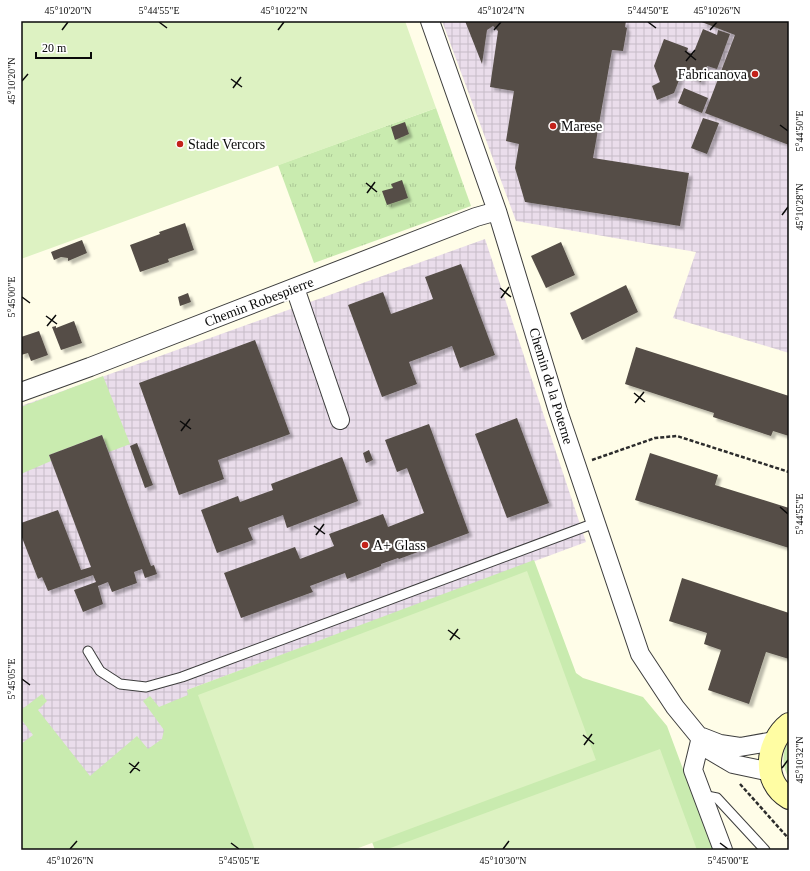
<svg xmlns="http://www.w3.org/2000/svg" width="810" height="871" font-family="'Times New Roman',serif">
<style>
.industrial{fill:url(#industrial-grid)}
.grass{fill:#c9ebaf}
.park{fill:url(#park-tufts)}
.pitch{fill:#ddf2c2}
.building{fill:#544d46;filter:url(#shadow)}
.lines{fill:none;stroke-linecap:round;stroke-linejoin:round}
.lane-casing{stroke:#3d3d3d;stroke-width:11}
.street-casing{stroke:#3d3d3d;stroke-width:20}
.secondary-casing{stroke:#2c2c2c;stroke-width:24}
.path{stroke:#2c2c2c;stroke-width:2.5;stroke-dasharray:4 2;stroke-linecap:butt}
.lane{stroke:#fff;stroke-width:9}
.street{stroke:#fff;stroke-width:18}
.secondary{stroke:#fffda3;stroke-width:22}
.ticks{fill:none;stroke:#0a0a0a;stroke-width:1.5}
.poi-dot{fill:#c3221a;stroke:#fff;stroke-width:1.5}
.labels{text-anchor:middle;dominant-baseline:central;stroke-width:4;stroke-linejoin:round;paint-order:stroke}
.poi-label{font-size:14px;fill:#0a0a0a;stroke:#fff;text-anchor:start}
.street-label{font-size:14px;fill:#0a0a0a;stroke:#fff}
.neatline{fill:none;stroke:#0a0a0a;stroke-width:1.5}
.ticks-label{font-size:10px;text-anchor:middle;fill:#0a0a0a}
</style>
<defs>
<pattern id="industrial-grid" width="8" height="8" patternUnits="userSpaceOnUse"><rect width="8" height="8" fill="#eaddeb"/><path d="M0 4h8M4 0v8" fill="none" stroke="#c7bcc8"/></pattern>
<pattern id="park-tufts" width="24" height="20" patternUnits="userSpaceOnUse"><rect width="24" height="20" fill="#c9ebaf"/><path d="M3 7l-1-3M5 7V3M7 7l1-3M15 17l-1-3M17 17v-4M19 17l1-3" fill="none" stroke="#abc895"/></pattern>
<filter id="shadow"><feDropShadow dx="3.5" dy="3.5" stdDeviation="1" flood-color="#0004"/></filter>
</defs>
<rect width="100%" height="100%" fill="#fffde8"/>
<!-- industrial -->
<path class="industrial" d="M442,21H789V353L673,318L696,252L516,221Z
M485,239L586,542L187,690L245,850H21V406Z"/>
<!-- grass -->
<path class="grass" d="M103,376L130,444L109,452L102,435L49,455L51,461L21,474V407Z
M534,560L576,673L583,678L643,697L667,726L713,850H375L372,842L352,850H21V744L33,735L21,719V710L42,694L47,701L38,710L90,776L137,736L148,749L162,739L164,730L143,701L150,696L159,707L188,695L187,690Z
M789,740V779C782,765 781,754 789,740Z"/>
<!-- park -->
<path class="park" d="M436,108L471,206L314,263L278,165Z"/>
<!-- pitch -->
<path class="pitch" d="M21,21H405L436,108L21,259Z
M527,571L596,760L353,850H255L198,695Z
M660,749L697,850H385Z"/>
<!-- building -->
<path class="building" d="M465,21H626L625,27L627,28L623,51L612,50L593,158L689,173L680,226L525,202L515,168L519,144L506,141L514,91L490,87L498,31L493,26L487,30L482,64Z
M699,21H789V145L705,113L735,35Z
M703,29L717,35L718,30L730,34L717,69L707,66L701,82L685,75L686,71L683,70L674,93L657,100L652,86L660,82L654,66L664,39L688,48L687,52L693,54Z
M684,88L708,98L702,113L678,103Z
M703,118L719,123L707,154L691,148Z
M405,122L409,134L395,140L391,127Z
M402,180L408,198L387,205L382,191L393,188L391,184Z
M185,223L194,250L168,259L169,262L140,272L130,245L160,234L159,232Z
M82,240L87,253L68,261V258L61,257L54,260L51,252Z
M561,242L575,275L546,288L531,256Z
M461,264L495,355L460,368L452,346L409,362L417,384L382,397L348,305L383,292L391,314L433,299L425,277Z
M626,285L638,312L582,340L570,313Z
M188,293L191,302L180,306L178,297Z
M74,321L82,343L61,350L52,327L56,326V328Z
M39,331L48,355L31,361L28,353L21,355V337Z
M255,340L290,434L218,460L224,479L179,495L139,383Z
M636,347L789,396V436L773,431L771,436L713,417L714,413L625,384Z
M517,418L549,503L507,518L475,434Z
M429,424L469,533L399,559L398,558L381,564V566L347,579L345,573L310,586L313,592L241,618L224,573L295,547L300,559L334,546L329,534L383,514L388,527L424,513L407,468L397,472L385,440Z
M102,435L151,566L154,565L157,574L145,578L142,569L134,572L137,583L112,592L108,582L98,586L103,604L83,612L74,590L96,582L93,575L48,591L42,577L38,579L21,535V523L58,510L81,570L91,567L49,455Z
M137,443L153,485L145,488L130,446Z
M369,450L373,460L366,463L363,453Z
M650,453L718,475L715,485L789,508V548L635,500Z
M342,457L358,501L287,528L283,515L248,528L253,540L217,553L201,510L238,496L240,502L273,490L271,484Z
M682,578L789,613V659L766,652L749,704L708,690L721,650L704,644L707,633L669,621Z"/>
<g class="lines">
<defs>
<path id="lane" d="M88,651L100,671L120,684L146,687L182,677L595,523
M702,795L717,798L765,850"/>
<path id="street" d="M430,21L497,211L558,411L640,654L675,707L711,751L733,764L771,772
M295,288L340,420
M21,392L90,367L476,217L497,211
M701,737L693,770L723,850
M702,737L720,744L740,747L774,741"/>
<path id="secondary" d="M789,724C766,742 761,782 789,798"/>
</defs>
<!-- lane casing -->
<use href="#lane" class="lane-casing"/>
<!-- street casing -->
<use href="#street" class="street-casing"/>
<!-- secondary casing -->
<use href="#secondary" class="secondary-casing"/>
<!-- path -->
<path class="path" d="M592,460L655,438L677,436L789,472
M740,784L789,839"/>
<!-- lane -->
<use href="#lane" class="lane"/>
<!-- street -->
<use href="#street" class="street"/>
<!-- secondary -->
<use href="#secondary" class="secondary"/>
</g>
<!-- ticks -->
<path class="ticks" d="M159,22L167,28M648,22L656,28M62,30L68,22M278,30L284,22M494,30L501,22M710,30L717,22M685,51L696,60M686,61L695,50M231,79L242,87M22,81L28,74M233,88L241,77M780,125L788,131M366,183L377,192M367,193L375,182M782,215L788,207M500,288L511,297M22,297L30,303M501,298L509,287M46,316L57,324M47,326L56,315M634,393L645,402M635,403L644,392M180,421L191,429M181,431L190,419M780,507L788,514M314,526L325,534M316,535L324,524M448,630L460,639M450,640L458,629M22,679L30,685M583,735L594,744M584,745L592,734M129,763L140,771M782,768L788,760M130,773L139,762M231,843L239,849M720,843L728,849M70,849L77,841M503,849L509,841"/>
<!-- markers -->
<g class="poi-dot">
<circle cx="755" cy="74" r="4"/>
<circle cx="553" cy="126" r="4"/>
<circle cx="180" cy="144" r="4"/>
<circle cx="365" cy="545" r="4"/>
</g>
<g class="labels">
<!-- poi labels -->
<g class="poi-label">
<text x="747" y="74" text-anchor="end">Fabricanova</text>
<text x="561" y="126">Marese</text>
<text x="188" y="144">Stade Vercors</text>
<text x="373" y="545">A+ Glass</text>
</g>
<!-- street labels -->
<g class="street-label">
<text transform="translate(259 302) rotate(-21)">Chemin Robespierre</text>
<text transform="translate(551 386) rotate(73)">Chemin de la Poterne</text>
</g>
</g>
<!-- border -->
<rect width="810" height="871" fill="none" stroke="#ffffff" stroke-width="44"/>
<!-- scale -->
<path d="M36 52v6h55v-6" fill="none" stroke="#0a0a0a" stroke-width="2"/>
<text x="42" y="52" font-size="12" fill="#0a0a0a" stroke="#ffffff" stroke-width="3" paint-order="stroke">20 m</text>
<rect x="22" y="22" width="766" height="827" class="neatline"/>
<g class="ticks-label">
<text x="68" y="14">45°10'20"N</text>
<text x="159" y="14">5°44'55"E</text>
<text x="284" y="14">45°10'22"N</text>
<text x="501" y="14">45°10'24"N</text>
<text x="648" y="14">5°44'50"E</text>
<text x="717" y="14">45°10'26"N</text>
<text transform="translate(11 81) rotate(-90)" y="4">45°10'20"N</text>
<text transform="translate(799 131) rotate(-90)" y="4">5°44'50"E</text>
<text transform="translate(799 207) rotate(-90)" y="4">45°10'28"N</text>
<text transform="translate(11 297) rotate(-90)" y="4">5°45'00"E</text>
<text transform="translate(799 514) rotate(-90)" y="4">5°44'55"E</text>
<text transform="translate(11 679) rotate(-90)" y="4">5°45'05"E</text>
<text transform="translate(799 760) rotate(-90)" y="4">45°10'32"N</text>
<text x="70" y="864">45°10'26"N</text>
<text x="239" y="864">5°45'05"E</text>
<text x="503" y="864">45°10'30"N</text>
<text x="728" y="864">5°45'00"E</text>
</g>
</svg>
